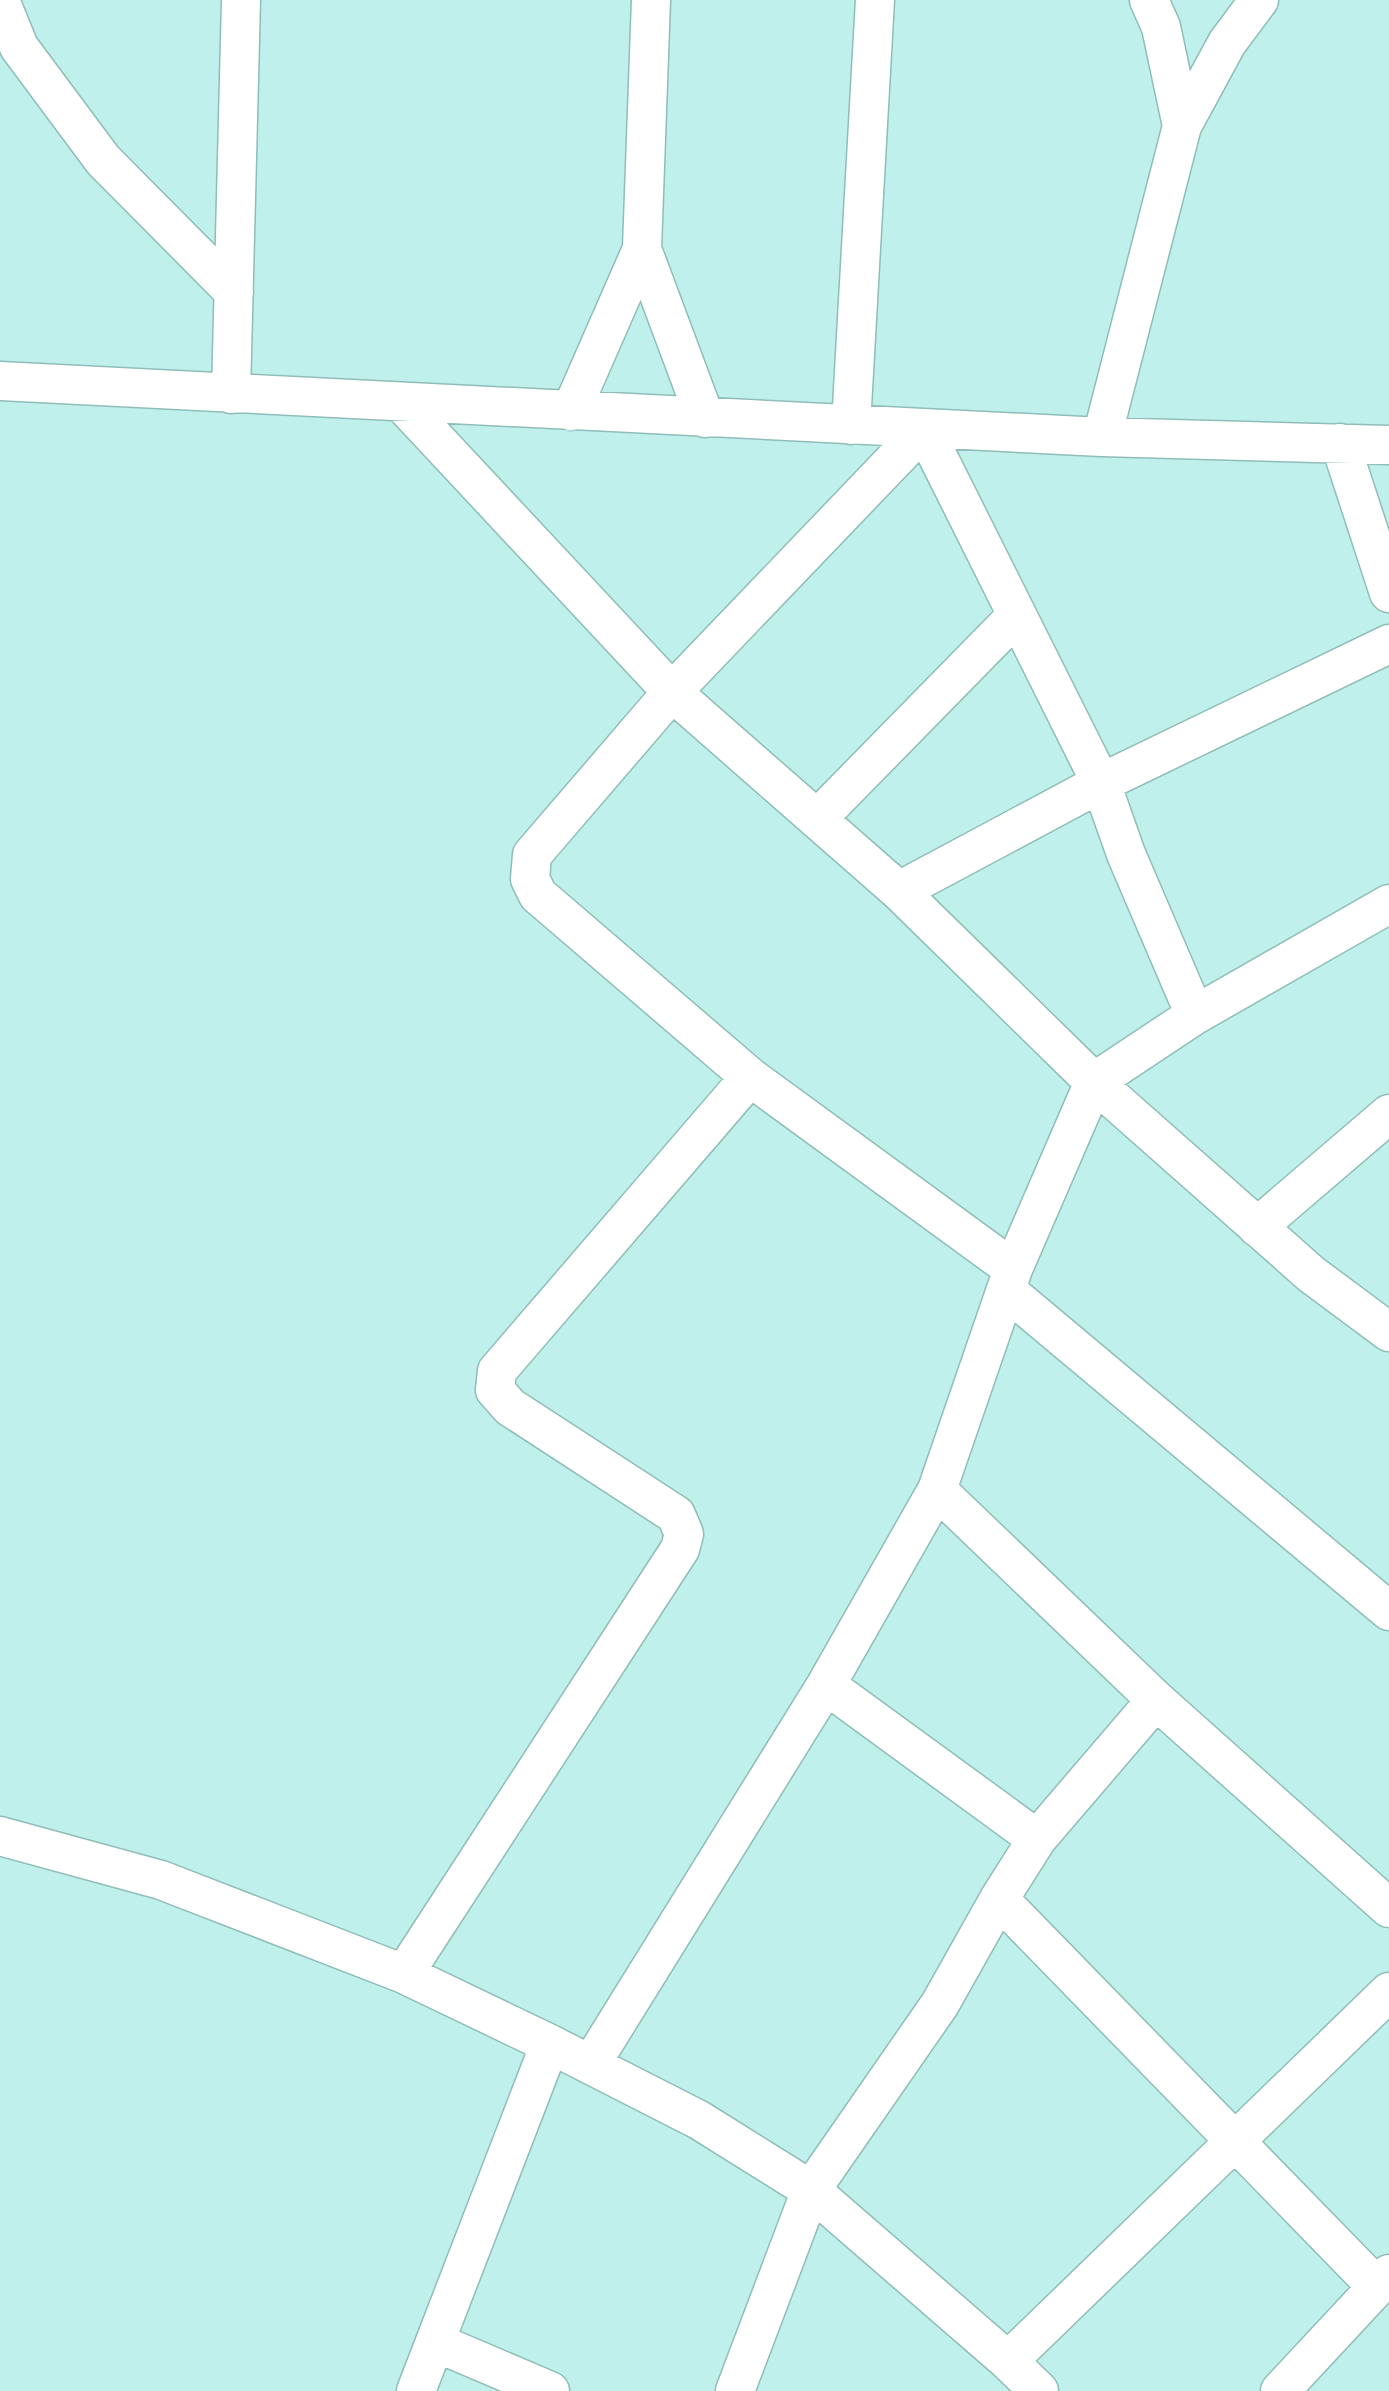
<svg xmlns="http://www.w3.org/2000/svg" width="1389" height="2391" font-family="'Public Sans',sans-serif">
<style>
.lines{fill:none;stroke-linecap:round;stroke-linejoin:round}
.street-casing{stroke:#8fbdb8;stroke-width:41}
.street{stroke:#fff;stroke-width:38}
</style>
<rect width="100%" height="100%" fill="#c0f0eb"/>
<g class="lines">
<defs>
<path id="street" d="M0,0L19,47L103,160L234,292
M1149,0L1161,27L1182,126
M642,249L705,418
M0,381L1102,437L1389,445
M231,394L241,0
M402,403L672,692L899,891L1094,1082L1311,1274L1389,1332
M571,411L642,249L651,0
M851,425L875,0
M1102,437L1182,126L1227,43L1259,0
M1340,443L1389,593
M817,819L1017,615
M899,891L1101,783L1389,644
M1257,1227L1389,1114
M1013,1269L750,1077L538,895L530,879L532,855L672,692L924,429L1101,783L1126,854L1195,1015
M1006,1290L1389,1611
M937,1490L1156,1700L1389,1908
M826,1685L1037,1839
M0,1836L161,1880L404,1974L550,2044L699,2120L811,2190L1008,2361L1039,2391
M999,1899L1377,2287
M404,1974L680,1549L684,1534L676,1515L510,1407L495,1390L497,1371L750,1077
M591,2064L826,1685L937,1490L1013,1269L1094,1082L1195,1015L1389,904
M435,2342L550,2391
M1008,2361L1389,1992
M416,2391L550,2044
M735,2391L811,2190L940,2004L999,1899L1037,1839L1156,1700
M1280,2391L1389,2274"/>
</defs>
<!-- street casing -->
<use href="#street" class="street-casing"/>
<!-- street -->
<use href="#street" class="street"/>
</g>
</svg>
